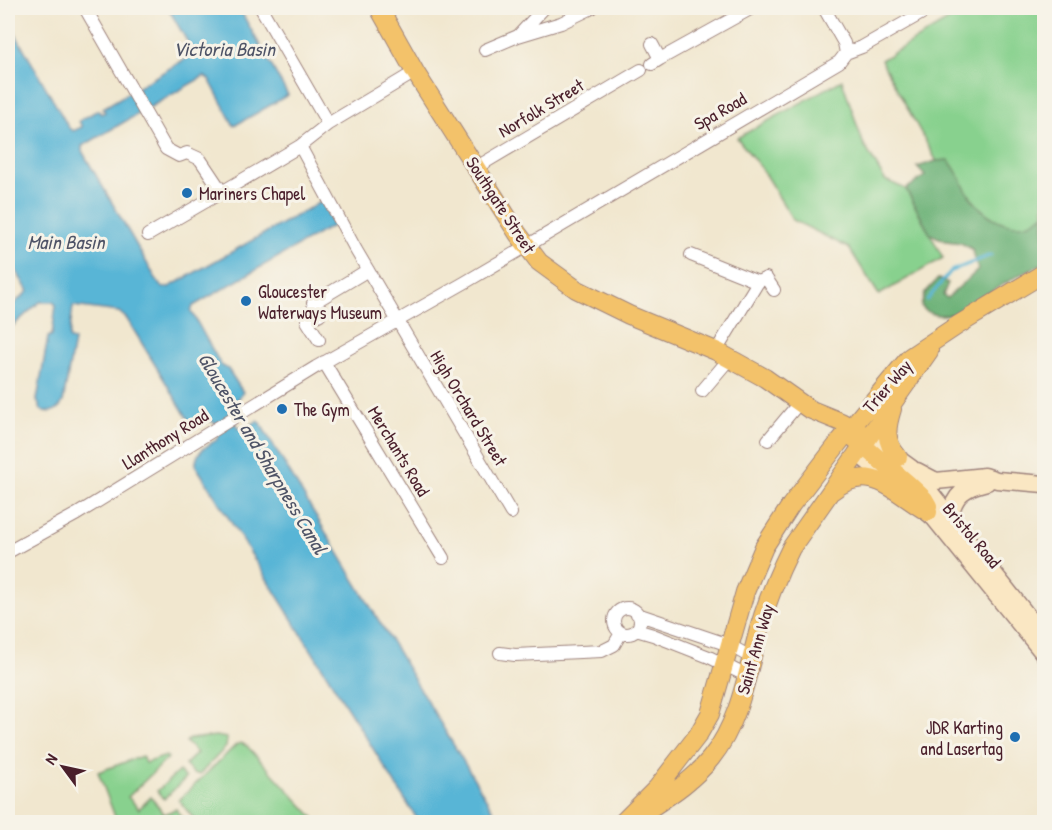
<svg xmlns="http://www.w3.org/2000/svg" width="1052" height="830" font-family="'Patrick Hand',sans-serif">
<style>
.green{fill:#88d18e;stroke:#69785c;stroke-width:1.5}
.forest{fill:#6eb379;stroke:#5c6952;stroke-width:1.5}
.water{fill:#58b5d6;stroke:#516a80;stroke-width:1.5}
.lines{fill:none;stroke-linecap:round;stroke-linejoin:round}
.stream{stroke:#58b5d6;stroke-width:3}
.street-casing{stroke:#9e837d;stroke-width:14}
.secondary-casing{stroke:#9e837d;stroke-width:19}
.primary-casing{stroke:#9e837d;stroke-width:20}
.street{stroke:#fff;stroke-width:12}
.secondary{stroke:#fae7c3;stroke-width:16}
.primary{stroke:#f3c26a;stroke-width:18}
.poi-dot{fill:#1f6fb2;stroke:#f7f3e8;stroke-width:2}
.labels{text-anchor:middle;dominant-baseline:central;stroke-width:6;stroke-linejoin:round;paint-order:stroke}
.street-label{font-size:18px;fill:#4a1f2b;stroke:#f7f3e8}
.poi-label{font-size:18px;fill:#4a1f2b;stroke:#f7f3e8;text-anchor:start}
.water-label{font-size:20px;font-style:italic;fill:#4f5467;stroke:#f7f3e8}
</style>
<rect width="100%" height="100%" fill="#f7f3e8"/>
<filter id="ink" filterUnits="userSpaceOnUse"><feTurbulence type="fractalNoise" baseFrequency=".0167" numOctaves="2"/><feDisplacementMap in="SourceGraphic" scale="12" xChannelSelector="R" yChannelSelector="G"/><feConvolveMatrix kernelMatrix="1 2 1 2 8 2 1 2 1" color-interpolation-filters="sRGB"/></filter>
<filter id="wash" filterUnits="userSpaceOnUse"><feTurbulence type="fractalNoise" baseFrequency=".008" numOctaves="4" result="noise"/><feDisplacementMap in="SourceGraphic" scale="24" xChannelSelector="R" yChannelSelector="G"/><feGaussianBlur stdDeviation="1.35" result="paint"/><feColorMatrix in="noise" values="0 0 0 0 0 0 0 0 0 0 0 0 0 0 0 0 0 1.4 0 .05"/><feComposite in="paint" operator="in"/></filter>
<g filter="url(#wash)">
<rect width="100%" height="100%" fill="#f1e7cf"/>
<!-- green -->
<path class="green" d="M970,8H1044V238L1022,247L948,182L881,60Z
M842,80L863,143L885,180L906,189L943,258L879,295L849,248L793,220L761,168L737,138Z
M216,736L227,738L226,747L200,774H194L185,765L197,753L186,742L189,739Z
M241,743L247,746L318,822H196L179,800L236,745Z
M142,756L145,763L166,756L168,758L128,797L139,809L151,797L164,814L176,809L185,822H117L98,772Z
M179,771L186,778L164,799L157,791Z"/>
<!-- forest -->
<path class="forest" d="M948,160C959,171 961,184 970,196C987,220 1019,237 1044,214V263L1021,274L953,314C940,316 929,316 921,306L925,293L938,279L948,283L943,295L947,298L978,270L972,249L961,243L946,241L930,234L906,189L925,176L917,167L936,161Z"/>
<!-- water -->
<path class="water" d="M168,8H239L288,95L234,126L209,79L204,76L86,144L82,146V151L159,284L163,288L169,287L322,201L334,225L193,306L191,311L221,365L228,369L243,392L229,412L238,428L243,429L258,421L260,423L500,822H419L196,466C195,451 206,447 218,439L220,431L214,422L208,420L197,426L191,424L127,319L119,312L73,306L69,338L74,341L63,402C58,411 51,414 41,410L37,400L48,337L52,335L56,305L53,302H40L8,330V309L28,291L8,257V21L69,128L73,131L82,127L79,121L98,110L101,114L105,112L103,108L187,58L191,48Z"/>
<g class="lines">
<!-- stream -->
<path class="stream" d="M1044,257V256
M927,300L951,271L991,255"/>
</g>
</g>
<g filter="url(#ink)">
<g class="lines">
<defs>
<path id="street" d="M85,8L166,149L179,156L187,153L200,159L222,192L300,146L328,124L415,72
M261,8L328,124
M824,8L844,43L846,53
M519,35L544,8
M485,50L518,36L561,23L592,8
M660,59L752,8
M652,64L660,59L652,44
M300,146L356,250L511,513
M477,167L641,70
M148,235L222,192
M691,255L758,282L766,278L774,290
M319,340L307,321L320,314L313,303L368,270
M716,351L758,282
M324,362L443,558
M702,391L730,358
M768,440L799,403
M8,552L77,514L316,367L464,283L839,62L846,53L862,47L931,8
M614 621a13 13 0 1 1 26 0a13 13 0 1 1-26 0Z
M637,614L729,645L752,658
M636,630L653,635L709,657L747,676
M500,653L515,655L602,651L614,645L621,633"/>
<path id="secondary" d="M868,437L911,468L1044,637
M857,453L887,477
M917,471L936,481L985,476L997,480L1044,484
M918,504L934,518L1044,654
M951,516C953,494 966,487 987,482"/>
<path id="primary" d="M379,8L415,72L518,234L539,262L576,289L629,315L716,351L765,378L809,409L841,422L868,437
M892,409C886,428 884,441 898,457
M854,438L907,483L924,499L928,506
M832,491C871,460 894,493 928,512
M643,813C667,797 693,781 711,758C740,722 747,673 759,629C767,601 778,574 791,548L929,351
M623,822L657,788L681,757L698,735L710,714L745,592L764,547L791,505L840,441L910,357L958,325L1044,273"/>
</defs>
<!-- street casing -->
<use href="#street" class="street-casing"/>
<!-- secondary casing -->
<use href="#secondary" class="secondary-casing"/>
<!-- primary casing -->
<use href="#primary" class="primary-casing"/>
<!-- street -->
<use href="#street" class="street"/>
<!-- secondary -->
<use href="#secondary" class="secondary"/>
<!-- primary -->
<use href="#primary" class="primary"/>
</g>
</g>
<!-- markers -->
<g class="poi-dot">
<circle cx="187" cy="193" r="6"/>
<circle cx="246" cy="301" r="6"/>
<circle cx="282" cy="409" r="6"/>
<circle cx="1015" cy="737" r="6"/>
</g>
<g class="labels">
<!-- street labels -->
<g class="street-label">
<text transform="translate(541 108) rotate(-31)">Norfolk Street</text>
<text transform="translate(720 111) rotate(-30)">Spa Road</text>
<text transform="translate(501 205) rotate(57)">Southgate Street</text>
<text transform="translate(887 386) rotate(-49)">Trier Way</text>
<text transform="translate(469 408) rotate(59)">High Orchard Street</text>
<text transform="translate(165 439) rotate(-32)">Llanthony Road</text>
<text transform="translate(399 451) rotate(59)">Merchants Road</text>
<text transform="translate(972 535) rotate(50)">Bristol Road</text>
<text transform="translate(755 649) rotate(-74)">Saint Ann Way</text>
</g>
<!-- poi labels -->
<g class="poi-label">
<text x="199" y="193">Mariners Chapel</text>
<text x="258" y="291">Gloucester<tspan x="258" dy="21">Waterways Museum</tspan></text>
<text x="294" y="409">The Gym</text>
<text x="1003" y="727" text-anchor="end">JDR Karting<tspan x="1003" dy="21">and Lasertag</tspan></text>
</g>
<!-- water labels -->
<g class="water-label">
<text x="224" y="48">Victoria Basin</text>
<text x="66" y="241">Main Basin</text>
<text transform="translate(263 453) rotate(59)">Gloucester and Sharpness Canal</text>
</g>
</g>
<!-- margin -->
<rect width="1052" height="830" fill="none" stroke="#f7f3e8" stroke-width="30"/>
<!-- north arrow -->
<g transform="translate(63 767) rotate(303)" stroke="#f7f3e8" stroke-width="4.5" paint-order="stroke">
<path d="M0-4.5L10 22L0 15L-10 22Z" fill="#4a1f2b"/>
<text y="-9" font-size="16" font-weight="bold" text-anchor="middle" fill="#4a1f2b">N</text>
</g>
</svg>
